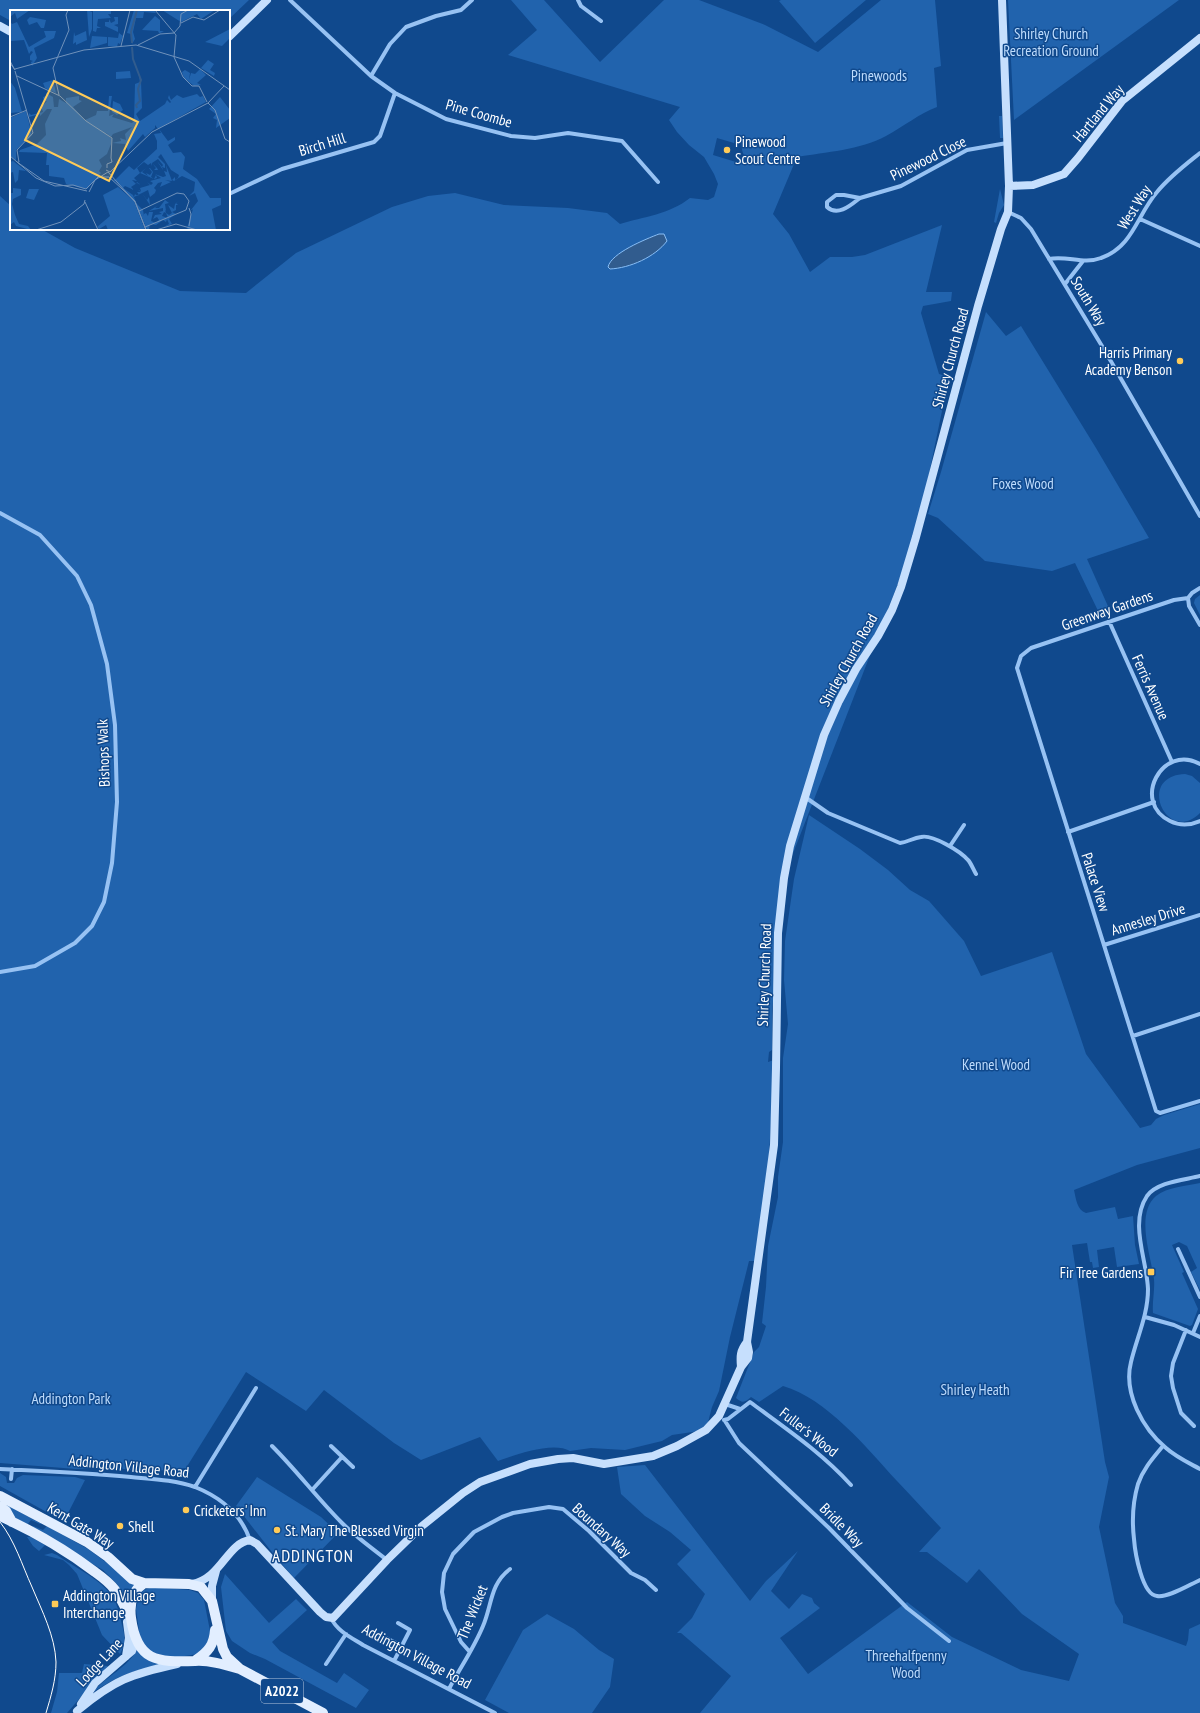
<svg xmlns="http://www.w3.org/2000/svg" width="1200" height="1713" font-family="'PT Sans Narrow',sans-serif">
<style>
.green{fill:#2163ad;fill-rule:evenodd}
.water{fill:#315c8e;stroke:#88bef6}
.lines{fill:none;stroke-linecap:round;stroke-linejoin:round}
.street{stroke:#97c2f3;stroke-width:4}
.secondary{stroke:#c6dffd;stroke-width:8}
.primary{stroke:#e2eeff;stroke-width:10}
.tram{stroke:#fff;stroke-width:1}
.poi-dot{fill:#ffcb58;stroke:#10498d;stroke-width:1.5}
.labels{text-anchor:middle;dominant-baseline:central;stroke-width:3;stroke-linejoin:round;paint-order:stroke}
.shield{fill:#10498d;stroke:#b7c8dd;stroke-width:1}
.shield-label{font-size:14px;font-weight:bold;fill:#fff}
.park-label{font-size:15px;fill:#bedcfd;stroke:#10498d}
.street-label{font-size:15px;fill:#fff;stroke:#10498d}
.poi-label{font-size:15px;fill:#fff;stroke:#10498d;text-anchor:start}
.quarter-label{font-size:17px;letter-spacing:1px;fill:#fff;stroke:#10498d}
.inset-river{fill:none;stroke:#315c8e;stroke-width:2}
.inset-road{fill:none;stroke:#7092bb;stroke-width:1}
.view{fill:#ffcb58;fill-opacity:0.15;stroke:#ffcb58;stroke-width:2}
.inset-edge{fill:none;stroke:#fff;stroke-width:2}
</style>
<rect width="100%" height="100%" fill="#10498d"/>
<!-- green -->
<path class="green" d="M0,0H249L229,19V11H11V21L0,15Z
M511,0H544L600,62L664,0H699L765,25L818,52L881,0H935L941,66L934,68L937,107C919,114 904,126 886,136C860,150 826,152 797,157L773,214L789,234L810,272L830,257H852L865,255L942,225L926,292H952L951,301L923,306L921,313L939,374L949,377L916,537L785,874L772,1011V1050L769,1052L768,1062L774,1060L769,1158L756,1261H749L730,1337L719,1391L712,1407L706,1430L672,1435L662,1441L625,1450L591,1448L570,1451C553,1441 515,1455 498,1461L480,1437L421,1460L394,1443L324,1390L306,1411L246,1372L186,1468L143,1472L111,1467L76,1469L0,1463V196L11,206V229H41L75,248L180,291L246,293L296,253L392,207L428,196L455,193L504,205L568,208L607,213L620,224C643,217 670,214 690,198L708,200L714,197L718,184L714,174L704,157L689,145L677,132L669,120L680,107L508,55L537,30ZM717,138L734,143L736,139C744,144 740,148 744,155C745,157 746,159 747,162H736L713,155ZM659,234H664L615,258L639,242Z
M781,0H866L815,43L779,1Z
M1008,0H1179L1014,120Z
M999,116H1002L1003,138H1000Z
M1000,189L1004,205L999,213L996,223L994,222Z
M986,312L1006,336L1021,326L1096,448L1149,538L1087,559L1111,613L1101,617L1075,563L1052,571L985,561L938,518L928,514L941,472Z
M1200,595V615L1194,603L1195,599Z
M1185,774L1192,776L1200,783V813C1167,846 1135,776 1185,774Z
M809,815L860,849L888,870L910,890L929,901L964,941L981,976L1052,952L1086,1054L1140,1128L1151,1125L1156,1119L1164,1115L1200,1104V1148L1137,1165L1074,1190C1076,1199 1077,1210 1086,1213L1115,1207L1118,1219L1133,1216L1135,1245L1139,1264L1117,1267L1114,1247L1097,1250L1099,1267L1093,1268L1092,1262H1090L1087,1243L1072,1245L1105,1462L1109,1477L1099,1527L1115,1603L1123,1616V1623L1186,1646L1188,1640L1189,1629L1200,1624V1713H700L731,1676L681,1633H677L692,1618L705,1594L677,1564L691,1550L670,1532L645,1516L621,1494L617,1467L645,1465L750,1601L766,1581L798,1551L771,1591L789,1609L802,1594L812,1598L814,1603L820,1608L780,1638L808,1674L907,1602L952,1637L1021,1670L1069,1681L1079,1654L1022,1614L979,1569L967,1583L927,1552H919L941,1528C926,1512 912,1497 897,1481C867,1448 826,1398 783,1386L759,1402L751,1397C745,1402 743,1404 736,1398L754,1352L759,1347L766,1326L762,1323L766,1287L768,1246L778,1197V1177L783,1142V1058L788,1024L784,980L785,941L794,879Z
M1200,1183V1290L1191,1272L1197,1268L1187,1246L1179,1242L1172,1245L1184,1272L1182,1273L1198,1309L1192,1325L1190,1326L1153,1313C1152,1302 1155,1290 1154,1279C1151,1256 1135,1214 1156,1196C1167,1187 1187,1186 1200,1183Z
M0,1473L6,1477L7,1483H14L17,1478L23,1475L75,1477L85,1480L66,1517L59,1519L0,1486Z
M257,1477L321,1517L338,1533L294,1578L275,1556L236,1506Z
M1,1502L42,1524H40L31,1520L27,1525L12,1517L0,1504Z
M33,1526L43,1530L47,1526L88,1549L137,1585L128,1602L117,1584L103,1570L31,1528Z
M27,1537H31L45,1545L39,1551L33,1546Z
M52,1553L57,1555C74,1567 103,1580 113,1598C118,1606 120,1616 122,1625C125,1636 126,1644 120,1654L102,1635L77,1574L69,1565L63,1560L44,1555Z
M225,1574L269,1623L296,1599L307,1610L272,1642L280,1651L337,1683L344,1673L369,1690L356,1708L265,1659L250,1653L232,1641L226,1631L221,1587Z
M152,1587L190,1590L198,1593L204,1600L211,1636L210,1642L198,1654L165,1659L150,1653L140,1638L136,1609L139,1596L144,1590Z
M547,1614L574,1629L599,1650L614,1659L610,1687L592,1713H509L485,1700L523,1630Z
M138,1648L164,1665C133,1670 119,1675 92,1693C106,1676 128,1668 138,1648Z
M84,1664L108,1666L67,1713H51L57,1692L59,1673H82Z"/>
<!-- water -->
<path class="water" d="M659,234H664L667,241C655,257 630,268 610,269L608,267C611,253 646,239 659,234Z"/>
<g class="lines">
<!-- street -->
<path class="street" d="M290,0L371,76L395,93L446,119L511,136L535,138L568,133L622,141L658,182
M578,0L581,6L601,21
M371,76L390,44L406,27L436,16L461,10L472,0
M229,194L282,169L374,142L380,136L395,93
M836,195H844L860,198C851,205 838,217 827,207V202Z
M860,198L901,186L967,150L1007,143
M1008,212L1021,218L1031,229L1105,351L1200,516
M1140,219L1200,246
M1049,259C1067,255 1083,265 1101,258C1133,247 1137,215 1157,192C1169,177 1185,165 1200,153
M1065,284L1083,261
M0,513L40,535L77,576L91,605L107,664L115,725L117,802L112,863L104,902L92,926L75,943L35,966L0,972
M1200,588L1192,593L1188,598L1174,600L1031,648L1021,656L1017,668L1156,1111L1160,1113L1200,1101
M1188,598L1189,606L1200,625
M1109,621L1172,762
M1200,764C1162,743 1131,802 1170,821C1180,826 1191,825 1200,821
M805,797L828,813L900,843C908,842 913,838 921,837C932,834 960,851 968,860C971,863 973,869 976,874
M1068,832L1154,802
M950,846L964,825
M1104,945L1200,915
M1133,1036L1200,1014
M1200,1176C1184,1180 1157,1182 1147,1196C1129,1223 1147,1260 1148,1289C1148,1315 1137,1337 1131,1362C1123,1393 1143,1429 1166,1448C1176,1457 1189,1463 1200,1469
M1178,1249L1200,1297
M1145,1317L1174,1325L1200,1337
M1186,1330L1173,1363L1171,1376L1173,1388L1181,1413L1194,1426
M1193,1333L1200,1316
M725,1404L740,1409
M724,1420L728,1419L750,1402C785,1428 821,1452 851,1485
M725,1421L739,1443L829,1528L907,1608L949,1641
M272,1446C297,1471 318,1499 342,1523C356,1537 372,1548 387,1560
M331,1446L353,1467
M1163,1446C1153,1458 1143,1469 1138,1484C1133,1501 1132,1522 1134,1539C1135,1552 1142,1595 1157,1596C1168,1598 1189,1585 1200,1580
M0,1469C44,1471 88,1473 131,1477C152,1479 175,1480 195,1487C220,1497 241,1514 250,1540
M11,1479L12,1469
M195,1487L256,1388
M312,1490L342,1457
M331,1618C337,1631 352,1638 363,1645L495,1713
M380,1635L402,1646
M469,1651L461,1642L445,1609L442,1592L444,1573L453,1554L474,1532L502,1517L513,1513L549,1507L563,1509L589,1531L631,1573L645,1580L656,1590
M394,1661L410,1630L398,1623
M326,1664L346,1634
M449,1689C460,1668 474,1648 483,1626C492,1605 490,1584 510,1569"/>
<!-- secondary -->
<path class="secondary" d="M0,26L11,32
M229,37L267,0
M1009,186L1033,185L1064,174L1078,158L1122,101L1200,38
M741,1367C740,1356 740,1351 747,1342
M192,1584C221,1579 227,1543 250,1540L257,1544L320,1612L326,1617L333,1618L387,1560L422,1526L463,1493L480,1482L530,1464L558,1459L573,1458L604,1464L653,1456L677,1446L706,1430L719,1416L741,1367L748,1358L749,1352L747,1342L774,1145L776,1068L778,933L784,878L790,846L824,735L839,701L856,669L878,636L892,610L901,587L916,537L978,306L1001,229L1008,212L1009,186L1002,0
M212,1601V1586L216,1571
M126,1656L129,1638L127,1622
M81,1704L95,1683L132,1651L135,1643L134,1635
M77,1711C114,1680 131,1674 177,1664"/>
<!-- primary -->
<path class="primary" d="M0,1496L87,1542L108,1557L132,1579L144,1583
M0,1507L6,1511L12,1522
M0,1516C33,1531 66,1550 95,1572C102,1577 110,1583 115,1590C121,1598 125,1608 130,1616
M196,1660C208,1652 214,1645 215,1630
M240,1669C226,1665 210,1660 195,1661C157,1662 137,1662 131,1618C129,1603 132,1591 144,1583L189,1584L201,1587L212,1601L223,1649L227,1657L240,1669L323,1713"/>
<!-- tram -->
<path class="tram" d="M0,1522C15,1541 22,1565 32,1587C42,1611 55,1636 56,1662C56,1680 51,1696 46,1713"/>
</g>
<!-- markers -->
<g class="poi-dot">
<circle cx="727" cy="150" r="4"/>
<circle cx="1180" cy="361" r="4"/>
<rect x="1147" y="1268" width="8" height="8" rx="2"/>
<circle cx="186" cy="1510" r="4"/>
<circle cx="120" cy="1526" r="4"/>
<circle cx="277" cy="1530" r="4"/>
<rect x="51" y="1600" width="8" height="8" rx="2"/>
</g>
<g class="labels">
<!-- shield labels -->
<rect class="shield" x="261" y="1679" width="42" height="24" rx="3"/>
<g class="shield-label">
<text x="282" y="1691">A2022</text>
</g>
<!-- park labels -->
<g class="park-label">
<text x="1051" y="33">Shirley Church<tspan x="1051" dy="17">Recreation Ground</tspan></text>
<text x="879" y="75">Pinewoods</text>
<text x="1023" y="483">Foxes Wood</text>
<text x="996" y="1064">Kennel Wood</text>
<text x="975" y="1389">Shirley Heath</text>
<text x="71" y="1398">Addington Park</text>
<text x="906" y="1655">Threehalfpenny<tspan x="906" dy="17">Wood</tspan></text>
</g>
<!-- street labels -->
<g class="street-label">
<text transform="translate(479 113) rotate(16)">Pine Coombe</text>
<text transform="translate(1098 113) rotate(-50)">Hartland Way</text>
<text transform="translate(322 144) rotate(-17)">Birch Hill</text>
<text transform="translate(928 158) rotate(-26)">Pinewood Close</text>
<text transform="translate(1134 207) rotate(-58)">West Way</text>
<text transform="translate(1089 301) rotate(59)">South Way</text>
<text transform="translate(950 358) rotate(-75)">Shirley Church Road</text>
<text transform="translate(1107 610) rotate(-19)">Greenway Gardens</text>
<text transform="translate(848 660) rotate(-61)">Shirley Church Road</text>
<text transform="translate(1151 687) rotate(66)">Ferris Avenue</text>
<text transform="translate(103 753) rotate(-92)">Bishops Walk</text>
<text transform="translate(1096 882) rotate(72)">Palace View</text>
<text transform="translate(1148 919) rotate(-17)">Annesley Drive</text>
<text transform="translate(764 975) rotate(-88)">Shirley Church Road</text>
<text transform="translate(809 1432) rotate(38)">Fuller's Wood</text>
<text transform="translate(129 1466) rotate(6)">Addington Village Road</text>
<text transform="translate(81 1525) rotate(31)">Kent Gate Way</text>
<text transform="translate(842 1525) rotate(45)">Bridle Way</text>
<text transform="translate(602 1530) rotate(42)">Boundary Way</text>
<text transform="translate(472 1612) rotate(-68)">The Wicket</text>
<text transform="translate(417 1656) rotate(28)">Addington Village Road</text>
<text transform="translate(99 1662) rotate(-47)">Lodge Lane</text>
</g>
<!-- poi labels -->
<g class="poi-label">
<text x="735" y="141">Pinewood<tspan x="735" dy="17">Scout Centre</tspan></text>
<text x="1172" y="352" text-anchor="end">Harris Primary<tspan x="1172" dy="17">Academy Benson</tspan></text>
<text x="1143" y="1272" text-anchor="end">Fir Tree Gardens</text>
<text x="194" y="1510">Cricketers' Inn</text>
<text x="128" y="1526">Shell</text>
<text x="285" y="1530">St. Mary The Blessed Virgin</text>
<text x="63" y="1595">Addington Village<tspan x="63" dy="17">Interchange</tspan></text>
</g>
<!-- quarter labels -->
<g class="quarter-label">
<text x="313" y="1556">ADDINGTON</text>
</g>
</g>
<!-- overview -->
<g transform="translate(10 10)">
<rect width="220" height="220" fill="#10498d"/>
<path d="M0,0H20L7,9L5,3L0,7ZM77,0L82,2V19L79,27ZM83,0H101V4H104H98L101,8L88,9L87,16L91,18H87L86,22L83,21ZM124,0H144L146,3L134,2L133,8H126L123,22L125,29L122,34L121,24L117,23ZM152,0H205L191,9L187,4L171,12ZM145,6L150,10V21H154L150,23H152H149L148,21L132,20ZM20,7L36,10L34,18H31L27,12L19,15L17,10ZM104,7H108V14L104,15L108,17V22L95,16V12H99V9L101,13L105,11ZM0,11L2,14L7,12L19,37L36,27L34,21H46L44,28L24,38L27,48L22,56L21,52L23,51L20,50V46L23,42L21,41L19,44L14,30L1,31ZM220,19V28L212,36L195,32ZM76,21L77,30L66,35V32L63,34L64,22L65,26ZM109,23L113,26L110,34L108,33L107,37L98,36V27L108,28ZM82,26L97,27V33L80,38ZM198,50L204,54L200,60L205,63L204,66L191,58ZM190,59L196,65L187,73L191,75L184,76L174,68L172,62L175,60L180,63L179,70L181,63L185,64ZM120,61L121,68L106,69V62ZM128,61L131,71L132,98L126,104L130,111L155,94L157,90L160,93L161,92L158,88L159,85L161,90L167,85L173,88L187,84L190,87L193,86L196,92L148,119L145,115V118L135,127L133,124L118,141L115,134L102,133L111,131L110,128L116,130L115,124L122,117L103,124L101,127L95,122L102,129L101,134L97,144L89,150L92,156L89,161L91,163L77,179L56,174L54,168L39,166V155H36L37,143L9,142L10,140L27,134L36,125L35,114L42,99H37L30,106V104L19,107V103L21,105L33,102L31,97L37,91L34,92L33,87L36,86V83L43,87L44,97H48L49,89L56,93V88L69,86V90L72,91L63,97L75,110L86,105L87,101H98L99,86H102L99,106L104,104L102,107L122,113L124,111L125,74L130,72ZM43,70L46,83L35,78L33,73ZM0,71L5,78L12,102L0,103ZM210,87L220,100V108L206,118L207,110L203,108L206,104L199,99ZM103,91L110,94L113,100L107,105L102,102ZM16,101L22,125L6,140V151L0,146V108ZM149,119L158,131L165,127V130L158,135L163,143L171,142L175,147L173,159L187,169L200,188H211V195L202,199L206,220H179L177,218L183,199L182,200H181L188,191L185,183L179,186L184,181L185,172L172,166L167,169L164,171L162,170L165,167V170L168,168L169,165L161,160L151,144L148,147L155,154V158L152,157L153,160L147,151L152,157L153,155L148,149L142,153L147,158L148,160H144L146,158L142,153V156L141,153L138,155L134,152L127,158L130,163L136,158L132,162L138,166L136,163L140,165L142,162L139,158H140L143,162L141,167L144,169L146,165L147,168L144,169L130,163L124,168L127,171L122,170L126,174L127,172L131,175L127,173L121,177L124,180L115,176L113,178L123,185L126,192L103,169L104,171L119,156L124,160L147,139V131L144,124L151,123ZM3,151L16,161L9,160L8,170L5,173L3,162L0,163V152ZM156,155L162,171L155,170L161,172L150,177L152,172L148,173L144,178L146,180L145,183L140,187L138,180L132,183L137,190L139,187L140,195L132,183L124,187L125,184L127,186L129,185L127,182H131L128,180L131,181L130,178L140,175L137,172L141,175L143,173L140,171L151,168L145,164L153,167L156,166L154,161L157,162ZM108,177L124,191L135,220H98L96,215L89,219L87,217L100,206L93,185ZM3,178L11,179V185L3,189L2,194L5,205L9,214L18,216L21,220L6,216L4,212L0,215V183H3ZM19,179H29L24,190L16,188ZM155,190L159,193L155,194L156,201L155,200L156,203L154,202L152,206L158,208L156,203L159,205L162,203L158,195L164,199L165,194L169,191L166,193L168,195H166V200L162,202L166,204L159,209L162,214L152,218L159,214L157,209L156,212L153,210L146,215L140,214L139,219L141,220H137L126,193L133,200L134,206V204L136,203L138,206L139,202H143L141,211L146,213L149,210L147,207L143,209L145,205L152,204L149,202L153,201V198L139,201L147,196L145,198H149Z" fill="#2163ad"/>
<path class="inset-river" d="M122,33L121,22L127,0M122,37L123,49L131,70L128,79L130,91L126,95L127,98"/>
<path class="inset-road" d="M145,0L166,25L164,47M171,13L183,7L194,10L210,0M126,35L179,51L220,80M128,35L150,24L164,23L170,16L171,4L178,0M111,36L120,0M164,47L173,67L182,76H189L197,92M0,51L5,60L0,53M5,59L74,40L126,35M5,61L23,123L7,140L9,152M7,66L50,86L76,111L102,128M49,85L43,58L59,20L56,5L58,0M198,93L205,100L215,129L220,132M0,107L17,100M0,146L26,168L45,176L63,175L76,179L88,167H99L125,191L136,220M101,148L102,128M11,155L7,152L34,171L77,181M97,158V154L102,152L101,148M96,160L100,162L142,122L198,93L214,76M98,162L125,192L136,220M79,182L85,170L98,162M75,192L88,220M179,198L181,204L179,216M129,201L167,183L174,184L179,191L176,200L135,217M26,220L51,212L74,194L75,190M146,220L166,214L187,220"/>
<path class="view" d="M44,71L128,112L99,171L15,130Z"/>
<rect width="220" height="220" class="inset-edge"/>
</g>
</svg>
